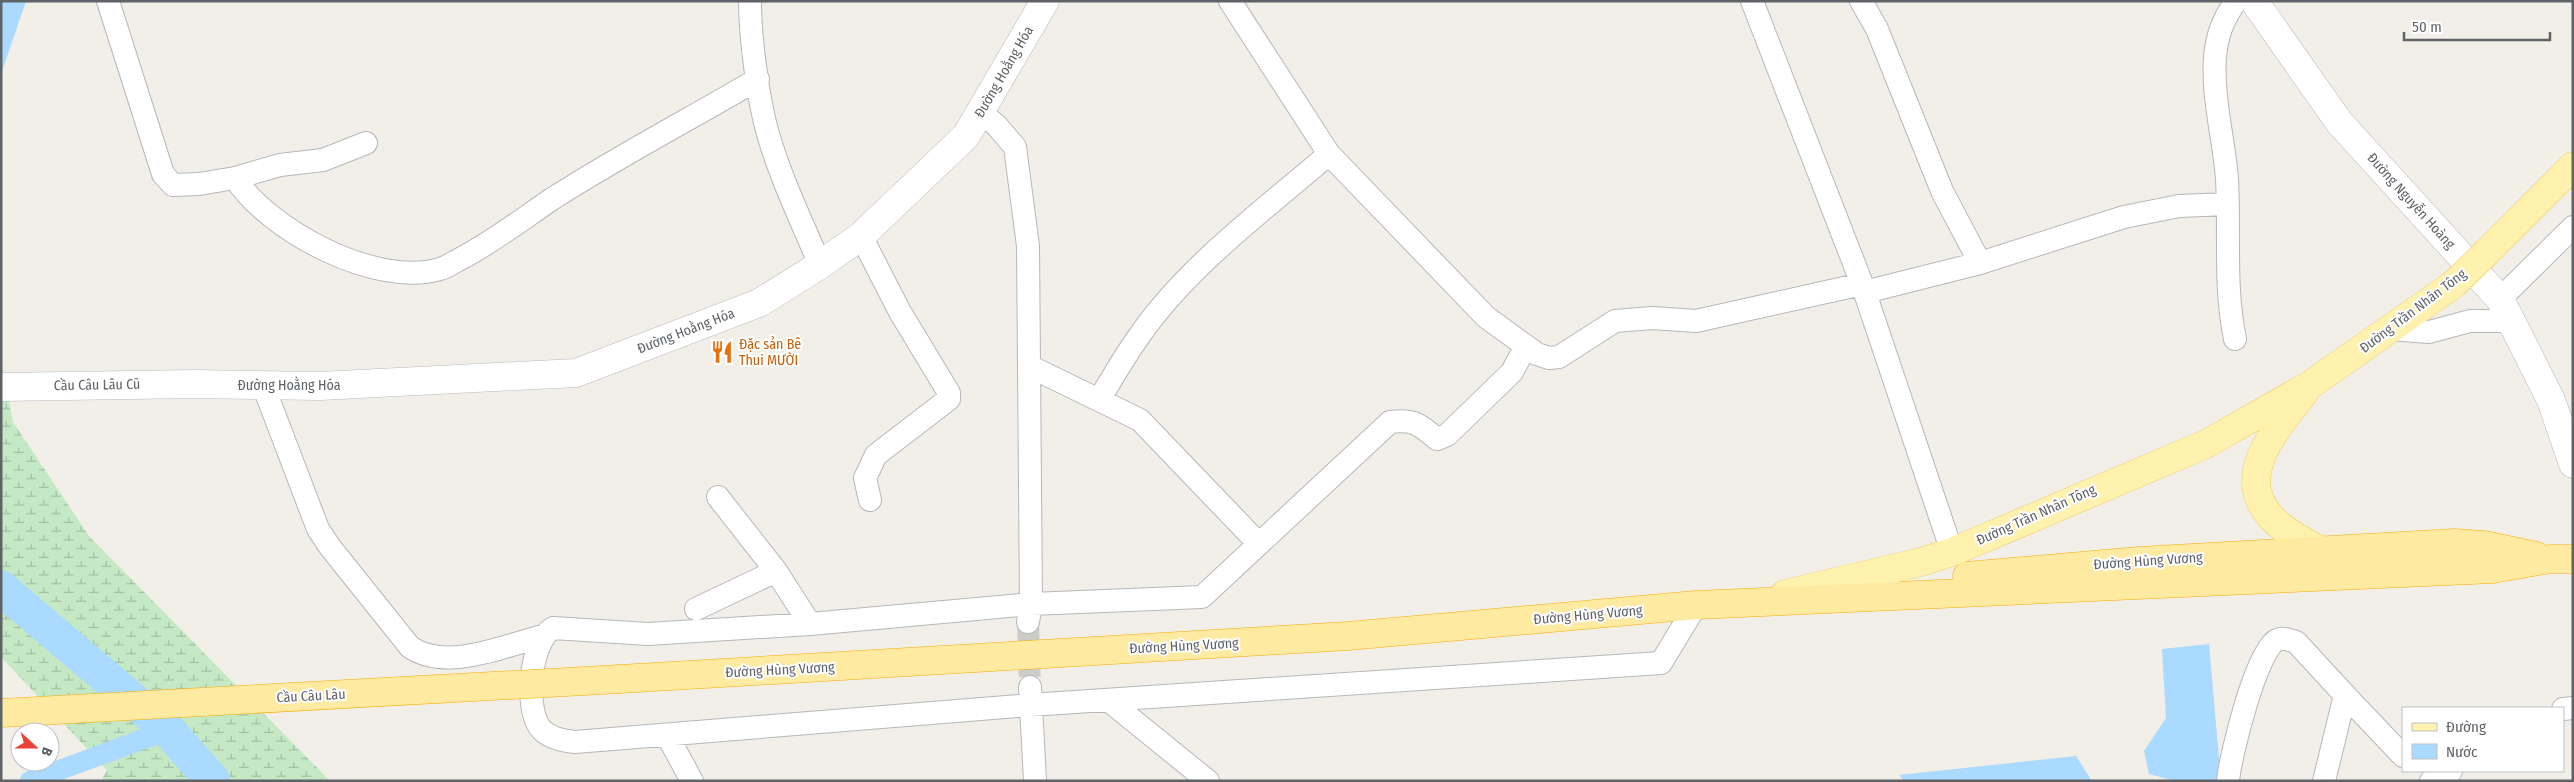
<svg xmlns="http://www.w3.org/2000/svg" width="2574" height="782" font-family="'Fira Sans Condensed',sans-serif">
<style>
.wetland{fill:url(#wetland-marsh)}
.water{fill:#aadaff}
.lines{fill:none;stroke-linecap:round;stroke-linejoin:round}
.canal{stroke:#aadaff;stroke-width:20}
.river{stroke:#aadaff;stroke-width:35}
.minor-tunnel{stroke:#ccccc8;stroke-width:22;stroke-dasharray:22 11;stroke-linecap:butt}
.minor-casing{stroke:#b5b8bc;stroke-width:24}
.tertiary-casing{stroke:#b5b8bc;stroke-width:29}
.secondary-casing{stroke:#b6babf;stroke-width:29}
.primary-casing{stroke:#f2c960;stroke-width:29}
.trunk-casing{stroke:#f9ab00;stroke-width:29}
.minor{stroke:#fff;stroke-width:22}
.tertiary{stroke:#fff;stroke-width:28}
.secondary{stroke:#fff;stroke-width:28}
.primary{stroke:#fff2af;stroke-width:28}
.trunk{stroke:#feeaa1;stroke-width:28}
.primary-bridge-casing{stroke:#f2c960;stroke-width:29;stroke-linecap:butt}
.trunk-bridge-casing{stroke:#f9ab00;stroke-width:29;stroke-linecap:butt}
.primary-bridge{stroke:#fff2af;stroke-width:28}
.trunk-bridge{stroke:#feeaa1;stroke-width:28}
.labels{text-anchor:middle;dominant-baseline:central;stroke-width:4;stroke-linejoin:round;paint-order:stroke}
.street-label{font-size:14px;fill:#5f6368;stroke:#fff}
.food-label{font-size:14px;fill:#c56008;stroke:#fff;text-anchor:start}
</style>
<defs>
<pattern id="wetland-marsh" width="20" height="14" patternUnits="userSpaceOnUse" patternTransform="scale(1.25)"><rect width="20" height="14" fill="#c5e8c5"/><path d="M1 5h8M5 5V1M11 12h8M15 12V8" fill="none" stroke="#a3c0a4"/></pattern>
</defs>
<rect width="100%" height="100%" fill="#f1efe8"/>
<!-- wetland -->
<path class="wetland" d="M1,360L13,422L89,536L330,781H101L107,770L1,657Z"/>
<!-- water -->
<path class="water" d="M1,1H26L1,74Z
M2209,644L2221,781H2176L2149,774L2144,751L2166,718L2162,649Z
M2076,756L2092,781H1904L1899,775Z"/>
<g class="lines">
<!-- canal -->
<path class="canal" d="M30,781L168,730"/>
<!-- river -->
<path class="river" d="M1,588L168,730L213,781"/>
<!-- minor-tunnel -->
<path class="minor-tunnel" d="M1028,622L1030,687"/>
<defs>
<path id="minor" d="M108,1L163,174L173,185L199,184L235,178C269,231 377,288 440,269C447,267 454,262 460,259C493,242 521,220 552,199C619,156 690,119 758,79
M750,1C750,37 758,99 768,134C781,179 802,222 820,265
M1230,1L1329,154L1486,317L1537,354L1549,358L1559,357L1615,321L1652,318L1696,321L1862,284
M1752,1L1862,284L1952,552
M1861,1L1877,29L1942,191L1980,263
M981,112L997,126L1015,147L1028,246L1031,604L1028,622
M235,178L280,165L323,160L366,143
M861,236L900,312L949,393V399L876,455L865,478L870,500
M1865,292L1980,263L2124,217L2179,206L2228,204
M2500,299L2573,227
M2391,329L2429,332L2470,321H2512
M2235,339C2224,286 2230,232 2227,179C2224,139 2212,98 2215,57C2217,35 2223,19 2236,1
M1526,346L1512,372L1447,435L1437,439C1419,424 1414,419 1390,422L1202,597L1031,604L810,624L648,634L553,628C529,642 524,712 542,730C550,738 564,741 575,742L1030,705L1661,663L1696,605
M1029,366L1140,420L1259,544
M263,385L318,529L330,547L410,647C447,672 503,646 543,636
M1099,400C1111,380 1123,359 1137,339C1187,266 1263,211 1329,154
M718,497L776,571L810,624
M696,609L776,571
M1030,687L1035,781
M1108,700L1208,781
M2563,709L2573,708
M667,735L692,781
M2228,781C2230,757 2257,648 2277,640C2283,637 2289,640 2296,642L2345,695
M2324,781L2345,695L2403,756
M2431,781L2451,771"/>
<path id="tertiary" d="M2254,1L2339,122L2500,299L2551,400L2573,464"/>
<path id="secondary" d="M1,387L193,384L320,386L576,373L759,303L820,265L861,236L966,136L1045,1"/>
<path id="primary" d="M2487,252L2573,166
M2304,393C2275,431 2229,479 2277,523C2289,534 2305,542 2319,550
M1785,594L1921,562L1952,552L2206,444L2310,385L2454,284"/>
<path id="trunk" d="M1967,576L2139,561L2454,543L2484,545L2536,556
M620,679L1348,636L1696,605L2493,569L2550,559H2573"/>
</defs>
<!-- minor casing -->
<use href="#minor" class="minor-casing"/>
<!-- tertiary casing -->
<use href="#tertiary" class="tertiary-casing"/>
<!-- secondary casing -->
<use href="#secondary" class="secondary-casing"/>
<!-- primary casing -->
<use href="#primary" class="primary-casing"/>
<!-- trunk casing -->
<use href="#trunk" class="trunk-casing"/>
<!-- minor -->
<use href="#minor" class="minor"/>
<!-- tertiary -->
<use href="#tertiary" class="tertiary"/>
<!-- secondary -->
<use href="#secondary" class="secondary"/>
<!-- primary -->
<use href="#primary" class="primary"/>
<!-- trunk -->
<use href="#trunk" class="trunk"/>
<defs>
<path id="primary-bridge" d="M2454,284L2487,252"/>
<path id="trunk-bridge" d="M1,713L620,679"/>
</defs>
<!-- primary-bridge casing -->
<use href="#primary-bridge" class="primary-bridge-casing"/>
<!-- trunk-bridge casing -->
<use href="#trunk-bridge" class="trunk-bridge-casing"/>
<!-- primary-bridge -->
<use href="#primary-bridge" class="primary-bridge"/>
<!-- trunk-bridge -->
<use href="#trunk-bridge" class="trunk-bridge"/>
</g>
<!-- icons -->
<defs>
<symbol id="restaurant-bare" viewBox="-9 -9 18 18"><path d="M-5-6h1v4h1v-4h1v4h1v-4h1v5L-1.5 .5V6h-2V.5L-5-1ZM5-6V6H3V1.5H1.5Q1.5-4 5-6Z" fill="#e8710a" stroke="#fff" stroke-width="2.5" paint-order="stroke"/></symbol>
</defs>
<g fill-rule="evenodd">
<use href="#restaurant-bare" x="706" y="336" width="32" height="32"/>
</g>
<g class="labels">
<!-- street labels -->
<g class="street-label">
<text transform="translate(1004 72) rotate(-60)">Đường Hoằng Hóa</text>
<text transform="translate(2411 201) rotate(48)">Đường Nguyễn Hoàng</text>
<text transform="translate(2413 311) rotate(-37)">Đường Trần Nhân Tông</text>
<text transform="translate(686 331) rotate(-21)">Đường Hoằng Hóa</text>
<text transform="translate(97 385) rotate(-1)">Cầu Câu Lâu Cũ</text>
<text x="289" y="385">Đường Hoằng Hóa</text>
<text transform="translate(2036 515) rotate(-24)">Đường Trần Nhân Tông</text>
<text transform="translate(2148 561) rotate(-4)">Đường Hùng Vương</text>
<text transform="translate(1588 615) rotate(-5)">Đường Hùng Vương</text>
<text transform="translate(1184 646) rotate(-3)">Đường Hùng Vương</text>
<text transform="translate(780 670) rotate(-3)">Đường Hùng Vương</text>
<text transform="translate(311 696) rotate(-3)">Cầu Câu Lâu</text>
</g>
<!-- food labels -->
<g class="food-label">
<text x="739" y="344">Đặc sản Bê<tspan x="739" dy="16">Thui MƯỜI</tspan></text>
</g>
</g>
<!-- border -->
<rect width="2574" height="782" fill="none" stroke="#5f6368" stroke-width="5"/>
<!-- legend -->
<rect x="2402" y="707" width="162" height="65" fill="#ffffff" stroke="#bfc1c3"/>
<rect x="2412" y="723" width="25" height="8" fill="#fff2af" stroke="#bfc1c3"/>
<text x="2446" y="732" font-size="15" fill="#5f6368">Đường</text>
<rect x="2412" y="744" width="25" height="15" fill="#aadaff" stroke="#bfc1c3"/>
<text x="2446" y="757" font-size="15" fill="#5f6368">Nước</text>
<!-- north arrow -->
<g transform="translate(35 747) rotate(111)"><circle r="24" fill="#ffffff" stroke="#bfc1c3"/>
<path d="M0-4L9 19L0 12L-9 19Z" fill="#ea4335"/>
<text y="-8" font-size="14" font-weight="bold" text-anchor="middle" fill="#5f6368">B</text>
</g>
<!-- scale -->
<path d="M2404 32v8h146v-8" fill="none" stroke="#5f6368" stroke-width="2.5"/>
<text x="2412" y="32" font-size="15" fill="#5f6368" stroke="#ffffff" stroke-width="4" paint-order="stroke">50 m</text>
</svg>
